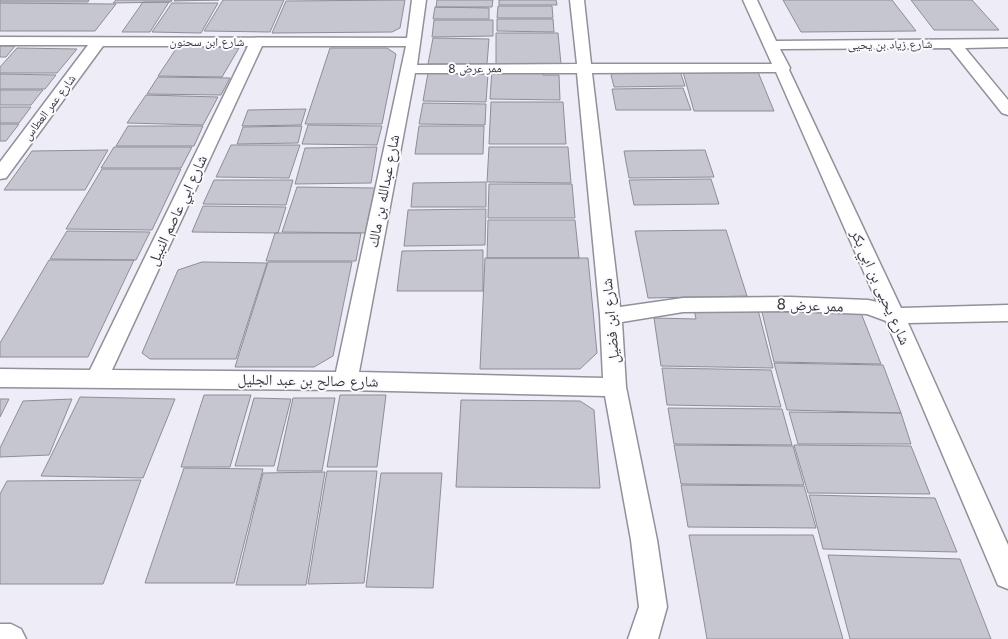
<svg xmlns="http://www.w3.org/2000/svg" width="1008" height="639" font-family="Inter,'Noto Naskh Arabic',sans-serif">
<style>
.building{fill:#c5c6d0;stroke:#8e8e97}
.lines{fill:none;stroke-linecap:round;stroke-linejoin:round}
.minor-casing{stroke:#929099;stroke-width:3}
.minor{fill:#fff;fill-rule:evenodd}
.labels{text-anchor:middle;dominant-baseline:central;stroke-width:4;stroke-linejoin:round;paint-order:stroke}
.far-street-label{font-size:12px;fill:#38373b;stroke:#fbfafe}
.street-label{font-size:15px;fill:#38373b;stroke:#fbfafe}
</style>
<rect width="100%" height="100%" fill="#eeecf6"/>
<!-- building -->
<path class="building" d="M0,0H89L88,2H0Z
M116,0H172L171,2L113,3Z
M175,0H219L174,1Z
M223,0H284L270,32L204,31Z
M405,0L400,28L392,32L272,33L286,1Z
M437,0H493L492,7H436Z
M499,0H556L557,5H499Z
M783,0H892L916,31L801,32Z
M911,0H972L999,30H934Z
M143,2H169L150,32H122Z
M0,3L116,4L95,31H0Z
M172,3H218L201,33L152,32Z
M498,6H552L553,18H497Z
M435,7L489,8V19H433Z
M497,19H553L554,32L497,31Z
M434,20H493V36L432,37Z
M496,33H558L561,64L496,65Z
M433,38L489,39L487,64H428Z
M0,46H15L6,57H0Z
M178,46L239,48L222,77L158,76Z
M17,48L77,49L57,73H0V67Z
M330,48H387L396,54L382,124H305Z
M492,69L543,70V75H559L560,100L490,99Z
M680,71L685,86L614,87L611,75L616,72Z
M683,72H758L774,111H694Z
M428,73L488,74L486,102L423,101Z
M0,74L56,75L45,89H0Z
M158,77L230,78L221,95L147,94Z
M683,88L691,110H616L612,89Z
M0,90H43L31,105H0Z
M146,95L218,97L203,125L127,123Z
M491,102H563L566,144H489Z
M423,103L486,104L485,125L419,124Z
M0,107H31L19,123H0Z
M306,109L301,125L242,126L248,110Z
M0,124H19L6,141H0Z
M308,125L382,126L377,145L302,144Z
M128,126H203L194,146H116Z
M302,126L298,143L237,144L243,127Z
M419,126H484L483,154H415Z
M231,145H300L289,178L216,177Z
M114,147H192L181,168H101Z
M377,147L371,183L295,184L305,148Z
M489,147H568L571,183L487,182Z
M108,150L85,190H4L32,151Z
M705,150L714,177L629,178L624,151Z
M102,169H181L152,230L66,229Z
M711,179L719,204L634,205L629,180Z
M214,180H293L286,205L203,204Z
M486,182V207H411L413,183Z
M489,184H572L575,218H488Z
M297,187L375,188L365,233L282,232Z
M203,206L286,207L278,233L192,232Z
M486,209L485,245L404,246L408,210Z
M488,220H575L579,258H487Z
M726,230L747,296L648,298L635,231Z
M67,231L150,232L136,260L50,259Z
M275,233H361L356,261H266Z
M483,250V291H397L402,251Z
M485,258H588L597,353L580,369H480Z
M49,260H134L88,357H0V343Z
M202,262L267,263L236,359H150L142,353L178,270Z
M268,262H352L333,356L314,367H235Z
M761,308L861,313L881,364L774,362Z
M694,309L758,310L773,368L661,366L654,318L696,319Z
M774,363L883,365L901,413L787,410Z
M662,368L771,370L781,407L667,405Z
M204,395H251L230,467H181Z
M340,395H386L377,467H327Z
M80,397L175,399L143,478L41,476Z
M254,398L291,399L274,466H235Z
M293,398H335L322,471H277Z
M0,399H9L0,417Z
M72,399L49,455L0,457V448L23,401Z
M461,400L580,401L594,410L600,488L456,487Z
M668,408L782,409L792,445L674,444Z
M789,412L901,413L911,444H798Z
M674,445L793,446L804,485L681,484Z
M794,445L911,446L930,494L808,493Z
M184,468L263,469L234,583H145Z
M327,471H377L364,583L308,584Z
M325,472L306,585H236L263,473Z
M381,473H442L433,588L366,587Z
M141,480L103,584H0V494L7,481Z
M681,485L804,486L816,528L688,527Z
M809,495L935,498L957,552L823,549Z
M689,535H813L843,639H707Z
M828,555L960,559L991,639H850Z"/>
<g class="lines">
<defs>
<path id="minor" d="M412,0H426L417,65L577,64L570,0H584L591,64H772L743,0H757L776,41L1008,39V47L965,48L1008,100V115L1002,113L950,48L780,49L790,68L789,70L901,308L1008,305V321L908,323L1008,545V589L998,585L886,321L867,314L790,311L683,312L622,322L626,387L657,540L667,607L658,639H628L639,607L631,540L605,396L346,390L0,387V369L90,370L248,46H103L6,178L0,179V162L88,45H0V37L407,38ZM262,46H406L336,372L112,370ZM776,72L877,302L868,300L790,297L683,298L620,307L592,73ZM415,73H577L600,316L603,378L359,372Z
M0,624H11L21,629L26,639H0Z"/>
</defs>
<!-- minor casing -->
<use href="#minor" class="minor-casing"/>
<!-- minor -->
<use href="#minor" class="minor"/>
</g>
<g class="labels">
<!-- far-street labels -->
<g class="far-street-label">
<text x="207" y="41">شارع ابن سحنون</text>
<text transform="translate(890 44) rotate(-1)">شارع زياد بن يحيى</text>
<text transform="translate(475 68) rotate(-1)">ممر عرض 8</text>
<text transform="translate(49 107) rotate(-53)">شارع عمر العطاس</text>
</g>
<!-- street labels -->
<g class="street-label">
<text transform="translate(383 191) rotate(-79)">شارع عبدالله بن مالك</text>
<text transform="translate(177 210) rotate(-65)">شارع ابي عاصم النبيل</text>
<text transform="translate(881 287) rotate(66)">شارع يحيى بن ابي بكر</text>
<text transform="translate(810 305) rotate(2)">ممر عرض 8</text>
<text transform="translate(610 321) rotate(-95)">شارع ابن فضيل</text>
<text transform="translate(308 380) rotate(1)">شارع صالح بن عبد الجليل</text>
</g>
</g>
</svg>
